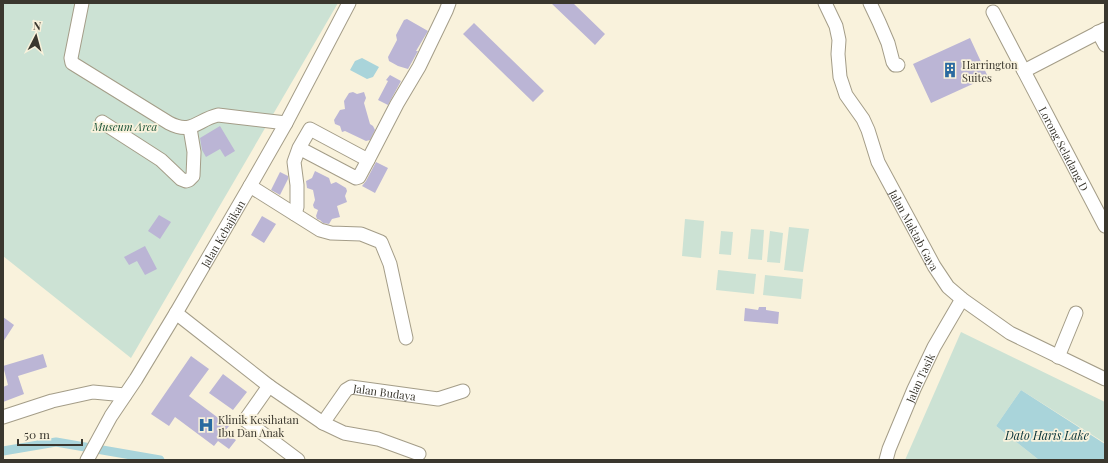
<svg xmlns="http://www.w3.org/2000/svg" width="1108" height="463" font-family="'Playfair Display',serif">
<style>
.green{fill:#cce2d4}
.water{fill:#a9d4da}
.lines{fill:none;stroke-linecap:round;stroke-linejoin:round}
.canal{stroke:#a9d4da;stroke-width:9}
.building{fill:#bbb5d5}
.minor-casing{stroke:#a49d88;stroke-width:15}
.minor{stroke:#fff;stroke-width:13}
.labels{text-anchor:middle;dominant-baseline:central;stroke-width:3.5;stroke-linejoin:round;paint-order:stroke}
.poi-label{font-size:11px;fill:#3a372e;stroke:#f9f2dc;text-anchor:start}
.park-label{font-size:11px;font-style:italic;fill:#1d5539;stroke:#f9f2dc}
.street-label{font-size:11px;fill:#3a372e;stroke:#f9f2dc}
.water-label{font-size:12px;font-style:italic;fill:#073237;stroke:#f9f2dc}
</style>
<rect width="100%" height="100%" fill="#f9f2dc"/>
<!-- green -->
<path class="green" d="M3,3H338L131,358L3,256Z
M685,219L704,221L701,258L682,256Z
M789,227L809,229L803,272L784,270Z
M751,229L764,230L762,260L748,259Z
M721,231L733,232L731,255L719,254Z
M770,231L783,233L780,263L767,262Z
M718,270L756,274L754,294L716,290Z
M765,275L803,279L801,299L763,295Z
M961,332L1105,402V443L1021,390L996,426L1039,460H905Z"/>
<!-- water -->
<path class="water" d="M362,58L379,67L373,77L367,79L350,70L355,61Z
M1021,390L1105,444V460H1039L996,426Z"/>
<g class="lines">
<!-- canal -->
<path class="canal" d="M3,451L56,442L160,460"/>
</g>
<!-- building -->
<path class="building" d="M551,3H573L605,34L595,45Z
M407,19L428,31L416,51H418L408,69L398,66L389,61L388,57L397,40L396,35L404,20Z
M474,23L544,91L533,102L463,34Z
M970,38L988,77L931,103L913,64Z
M390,75L401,81L388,105L378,100L388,81L386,80Z
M353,92L357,94L364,92L366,98L364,103L370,124L373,126L375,130L370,140L366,141L345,131L342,132L340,126L335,124L334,120L340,110L345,109L344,101L349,93Z
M220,126L235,151L225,157L220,149L206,157L202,150L200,138Z
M376,162L388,168L375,193L362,186L366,181Z
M315,171L329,178L331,184L336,182L346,188L347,191L345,196L347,202L337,206L340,217L332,219L329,224L323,223L320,220L317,219L316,216L318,210L314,208L313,205L315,200L313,190L307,188L306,181L312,178Z
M280,172L288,176V179L280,195L271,190Z
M159,215L171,222L160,239L148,231Z
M262,216L276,224L264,243L251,235Z
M145,246L157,269L145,275L137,261L129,265L124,257Z
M759,307H766V310L779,312L778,324L744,321L745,308L758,310Z
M3,317L14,325L3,342Z
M43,354L47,367L18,376L24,394L3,402V387L8,385L3,366Z
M191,356L209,369L189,396L229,426L224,432L236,440L229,449L218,441L214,446L175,417L169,426L151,414Z
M223,374L247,392L233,410L209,393Z"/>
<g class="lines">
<defs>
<g id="minor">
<path d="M82,3L71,58L72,63L169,123C192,135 197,120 218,115L286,123"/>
<path id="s1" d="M825,3L836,26L839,40L838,54L840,77L846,95L863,119L868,130L878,162L934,266L948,287L962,299L1010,333L1105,379"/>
<path d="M870,3L879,22L888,43L893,62L895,65H898"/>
<path id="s2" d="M993,12L1105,226"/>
<path d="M1098,32L1105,45"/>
<path d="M1024,71L1105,29"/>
<path d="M102,122L161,160L181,179L186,181L189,180L193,176L194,152L190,128"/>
<path d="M368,160L397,104L419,67L446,11L449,3"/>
<path d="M250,186L320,230L331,233L361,234L381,242L390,264L406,338"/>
<path d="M295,214L297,207V185L294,162L299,148L310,129L368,160L359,177L356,178L299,148"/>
<path d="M176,313L269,386L323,423L344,433L378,439L419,454"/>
<path d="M1058,357L1076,313"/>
<path d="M269,386L245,420L298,460"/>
<path d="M3,417L52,401L93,392L125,395"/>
<path id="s3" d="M323,423L346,390L351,387L438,399L463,391"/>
<path id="s4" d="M87,460L111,416L136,379L176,313L250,186L286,123L349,3"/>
<path id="s5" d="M886,460L889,449L914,389L934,347L962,299"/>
</g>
</defs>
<!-- minor casing -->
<use href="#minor" class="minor-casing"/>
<!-- minor -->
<use href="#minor" class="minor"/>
</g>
<!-- icons -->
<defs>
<symbol id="building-bare" viewBox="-9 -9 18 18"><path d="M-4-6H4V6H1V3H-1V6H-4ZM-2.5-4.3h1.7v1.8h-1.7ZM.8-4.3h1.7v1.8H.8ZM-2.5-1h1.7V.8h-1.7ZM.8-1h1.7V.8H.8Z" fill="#296aa0" stroke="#f9f2dc" stroke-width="2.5" paint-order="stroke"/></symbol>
<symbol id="hospital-bare" viewBox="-9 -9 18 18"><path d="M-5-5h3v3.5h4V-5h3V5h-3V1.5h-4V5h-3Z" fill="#296aa0" stroke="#f9f2dc" stroke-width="2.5" paint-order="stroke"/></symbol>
</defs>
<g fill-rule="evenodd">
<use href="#building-bare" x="939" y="59" width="22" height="22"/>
<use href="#hospital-bare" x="195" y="414" width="22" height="22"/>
</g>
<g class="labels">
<!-- poi labels -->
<g class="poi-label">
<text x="962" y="64">Harrington<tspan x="962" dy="13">Suites</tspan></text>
<text x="218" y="419">Klinik Kesihatan<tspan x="218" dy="13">Ibu Dan Anak</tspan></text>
</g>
<!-- park labels -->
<g class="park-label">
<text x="125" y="126">Museum Area</text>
</g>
<!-- street labels -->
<g class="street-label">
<text stroke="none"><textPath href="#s2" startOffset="154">Lorong Seladang D</textPath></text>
<text stroke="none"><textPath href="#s1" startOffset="248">Jalan Maktab Gaya</textPath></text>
<text stroke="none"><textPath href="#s4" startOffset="264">Jalan Kebajikan</textPath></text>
<text stroke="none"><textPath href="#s5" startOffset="89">Jalan Tasik</textPath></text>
<text stroke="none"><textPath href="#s3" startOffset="80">Jalan Budaya</textPath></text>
</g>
<!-- water labels -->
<g class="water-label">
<text x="1047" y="435">Dato Haris Lake</text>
</g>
</g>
<!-- border -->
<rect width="1108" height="463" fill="none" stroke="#3a372e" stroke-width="8"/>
<!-- north arrow -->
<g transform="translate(36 36) rotate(6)" stroke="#f9f2dc" stroke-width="3" paint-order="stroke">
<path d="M0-3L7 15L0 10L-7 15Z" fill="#3a372e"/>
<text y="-6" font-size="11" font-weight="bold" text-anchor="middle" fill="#3a372e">N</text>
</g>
<!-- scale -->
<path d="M18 439v6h64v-6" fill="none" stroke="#3a372e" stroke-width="2"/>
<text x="24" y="439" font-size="12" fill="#3a372e" stroke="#f9f2dc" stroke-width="3" paint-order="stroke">50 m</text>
</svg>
